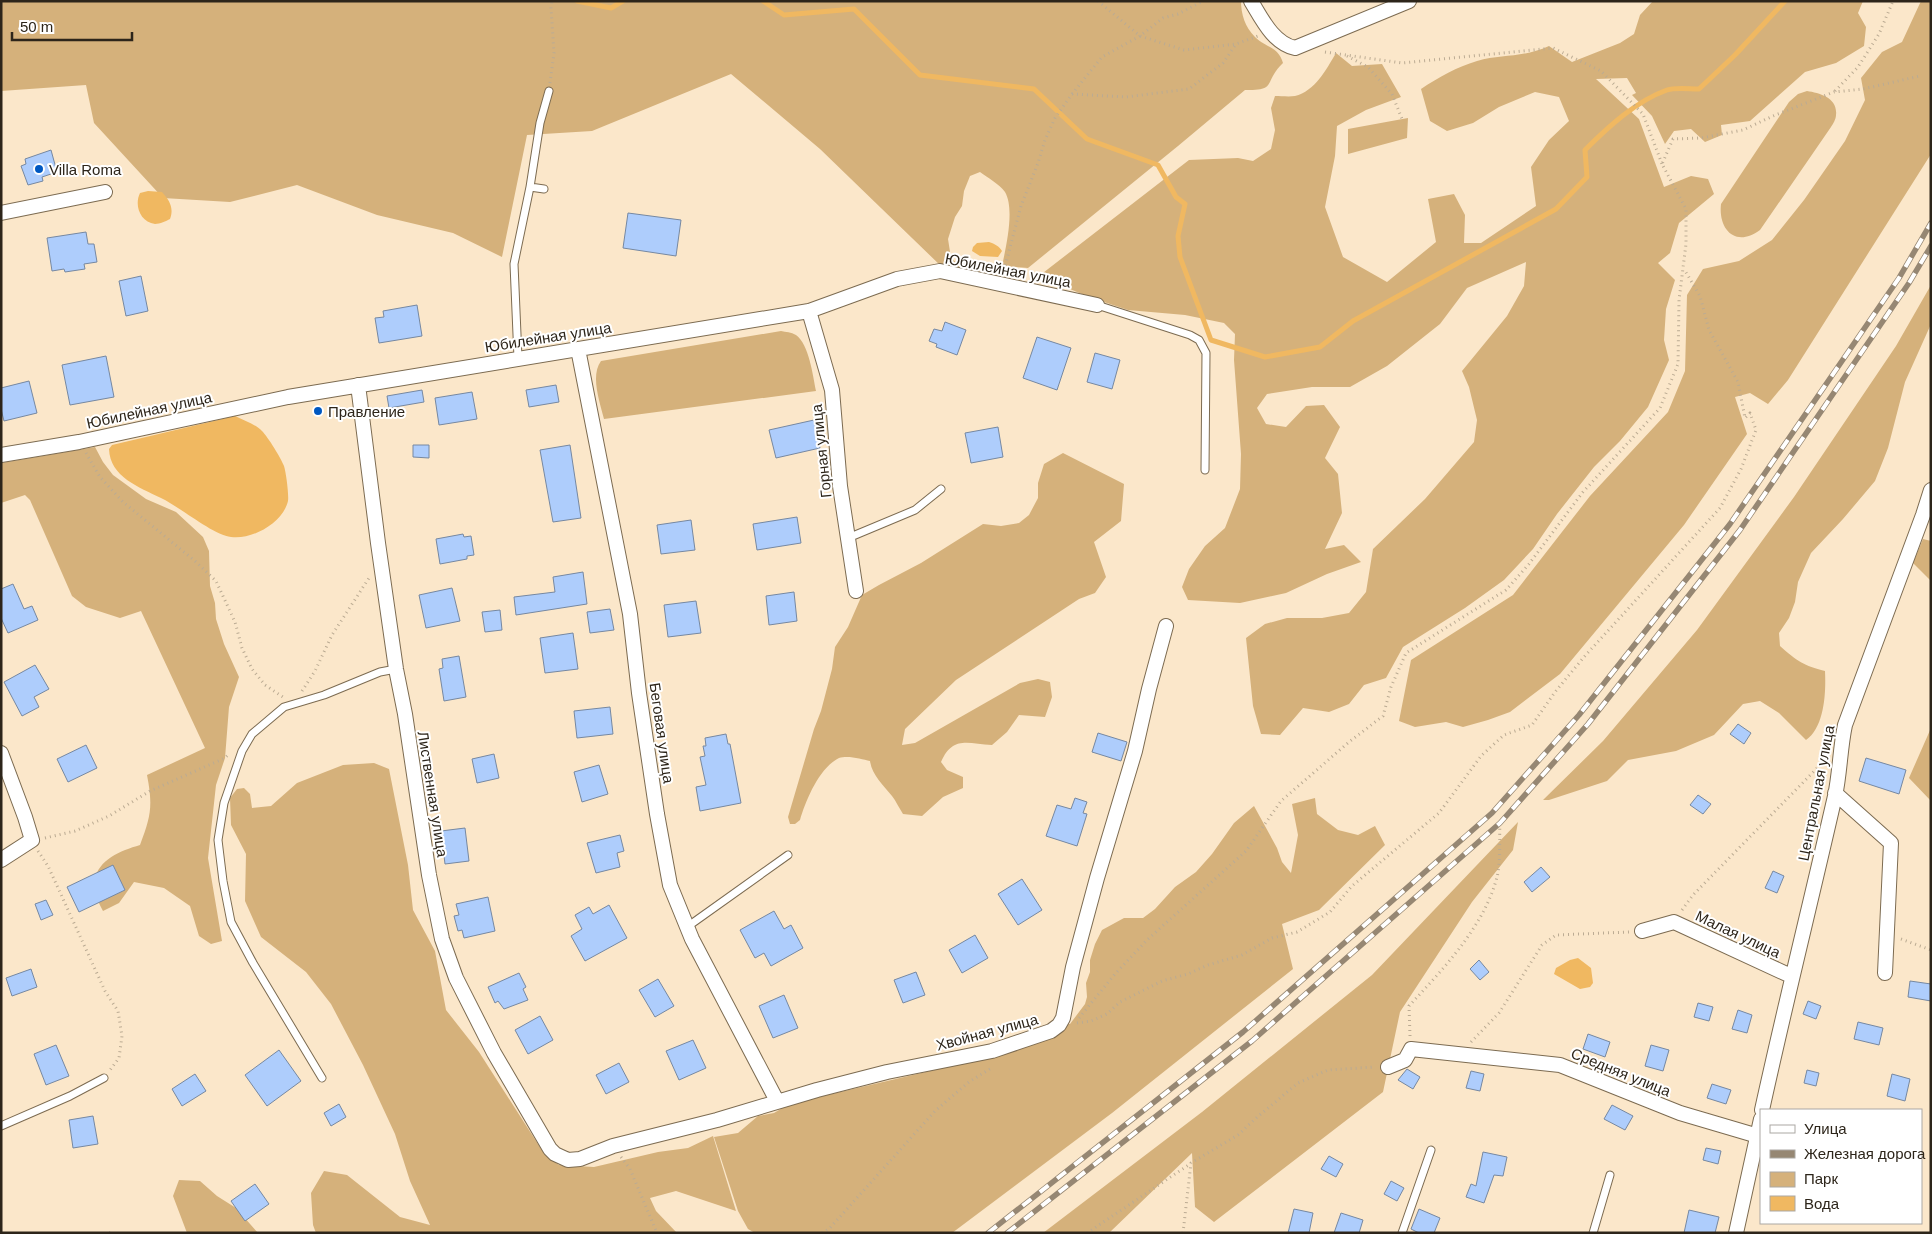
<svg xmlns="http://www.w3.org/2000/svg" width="1932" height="1234" font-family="Arial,sans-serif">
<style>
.green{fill:#d5b17b}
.water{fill:#f0b861}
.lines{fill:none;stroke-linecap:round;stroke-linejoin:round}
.stream{stroke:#f0b861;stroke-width:5}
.building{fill:#aecdfc;stroke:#7688a1}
.lane-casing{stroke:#7c6b51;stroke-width:9}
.street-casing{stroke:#7c6b51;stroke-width:16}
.path{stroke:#bbab93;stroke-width:3;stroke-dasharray:1 4;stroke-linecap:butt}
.lane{stroke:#fff;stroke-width:7}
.street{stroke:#fff;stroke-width:14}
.rail-casing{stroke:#968773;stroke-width:5.5}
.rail{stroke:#fff;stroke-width:4;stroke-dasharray:11;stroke-linecap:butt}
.poi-dot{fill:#0058c1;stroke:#fff;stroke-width:2}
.labels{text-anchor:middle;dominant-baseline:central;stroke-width:4;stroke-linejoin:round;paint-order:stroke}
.poi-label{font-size:15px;fill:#2d251a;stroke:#fff;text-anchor:start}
.street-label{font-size:15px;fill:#2d251a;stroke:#fff}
</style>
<rect width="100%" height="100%" fill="#fbe7ca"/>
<!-- green -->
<path class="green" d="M1,1H1241C1241,14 1245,27 1255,37C1266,48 1278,46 1283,63C1263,82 1278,91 1245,90L1178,146L1028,268L1002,266C1006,247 1015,209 1005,192C999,184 988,178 980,172L970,176L964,191L962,206L955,217L948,239L951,258L957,263L973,264L975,268L971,273L943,268L820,149L731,74L592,131L527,135L502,257L453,233L377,215L297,185L230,202L163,198L94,123L86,85L1,91Z
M1653,1H1863L1858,13L1866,27L1864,46L1836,63L1805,72L1750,121L1721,125L1722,135L1705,142L1691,129L1674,131L1665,144L1652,116L1632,95L1636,93L1627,78L1596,79L1639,119L1664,187L1691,176L1708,179L1714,194L1679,223L1670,253L1658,263L1675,280L1666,309L1664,340L1669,360L1648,407L1620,441L1594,467L1557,514L1533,549L1504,580L1465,608L1403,647L1386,678L1364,685L1349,704L1329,712L1303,708L1280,735L1261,734L1253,706L1246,638L1265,624L1287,618H1322L1349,613L1366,592L1373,549L1425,499L1474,442L1477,420L1469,387L1462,371L1507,316L1524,286L1526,262L1467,288L1440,324L1387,366L1350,387H1312L1267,394L1257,408L1266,424L1286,427L1306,406L1324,405L1340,427L1325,458L1338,474L1342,513L1325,549L1344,545L1361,562L1327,574L1286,593L1240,603L1188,600L1182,587L1189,569L1205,546L1225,528L1240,489L1241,454L1234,360L1235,334L1224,323L1185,315L1128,310L1089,297L1039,276L1189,160L1238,158L1253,161L1271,149L1275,130L1271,108L1275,96C1281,96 1289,97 1295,96C1315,91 1326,70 1336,53L1352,66L1382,64L1401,97L1366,110L1337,126L1335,156L1325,207L1343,257L1387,282L1436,242L1428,199L1454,194L1465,215L1464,243H1481L1536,206L1531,167L1549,140L1569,121L1559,97L1535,92L1499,107L1473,123L1447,131L1430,121L1421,89C1439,77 1457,67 1477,61C1502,54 1523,58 1549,46L1572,62L1620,43L1634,34L1640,15Z
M1921,1H1931V154L1788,380L1768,404L1750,393L1735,397L1747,434L1684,525L1560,674L1510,712L1488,720L1463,727L1446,722L1415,727L1399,721L1411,660L1513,595L1590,496L1668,412L1685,371L1687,295L1703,269L1739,261L1772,240L1804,200L1845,141L1865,100L1861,78L1882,52L1902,42Z
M1807,91C1820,93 1838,98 1836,115C1836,119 1833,124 1831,127L1760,230C1736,248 1718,230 1721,204L1789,102L1798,94Z
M1408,118L1407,138L1348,154V129Z
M1931,285V324L1905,382L1888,448L1875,481L1843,519L1811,553L1798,582L1795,602L1789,618L1779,633L1780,646C1797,661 1804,666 1825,671C1826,691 1825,727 1806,740L1779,713L1760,701L1743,704L1714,735L1676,751L1628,760L1607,781L1549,800H1543L1603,741L1697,630L1794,497L1896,346Z
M781,331C786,332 791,332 796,335C809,344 813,376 816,391L604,419C600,402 590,376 601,361Z
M95,447L103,462L113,475L146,499L176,512L203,537L209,551L210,586L215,603L216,619L224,644L239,677L229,707L225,758L216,785L208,858L222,941L211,944L199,936L190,906L164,888L134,882L119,903L103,911C99,903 92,890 94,881C99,859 120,851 140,845C151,816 153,806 147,775L205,748L141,611L120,618L86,607L72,596L30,500L25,495L1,503V463Z
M1063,453L1124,484L1121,521L1094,542L1106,577L1095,593L1079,599L956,680L905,729L902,745L915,743L1020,683L1038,679L1050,682L1052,697L1045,717L1019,715L1007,732L992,745C968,744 953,735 941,762L947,770L963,777V788L943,797L922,816L903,814C899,808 896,801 892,796C883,785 872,775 870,761C862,759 848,755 839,758C819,768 806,800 800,820L795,824H790L788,817L814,729L821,711L832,669L835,647L848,627L862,595L879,585L921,563L983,524L1001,526L1019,523L1029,515L1038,498V483L1044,464Z
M1923,539L1931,541V581L1913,563Z
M1931,728V801L1909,778Z
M374,763L389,769L408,865L413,910L435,951L446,1010L479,1052L545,1155L559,1165L594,1167L658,1152L688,1148L713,1136L736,1211L676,1191L650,1198L656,1211L677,1233H316L313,1225L311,1193L324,1171L347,1175L400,1217L430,1225L410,1181L395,1134L363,1065L331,1004L306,972L261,937L245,901L246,854L231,825L230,798L237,789L244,788L250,794L252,808L271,806L297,783L343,765Z
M1315,798L1317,814L1338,830L1358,835L1375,826L1385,845L1319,910L1282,924L1293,969L1112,1113L952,1233H755L748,1229L738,1211L714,1137L738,1133L758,1116L774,1113L789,1104L1011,1052L1031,1044L1066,1024H1070L1085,1004L1087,997L1086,983L1090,972V960L1095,944L1102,930L1124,918H1143L1155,909L1175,887L1196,872L1212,854L1234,823L1254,806L1277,848L1282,862L1291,873L1298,835L1292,804Z
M1518,822L1513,850L1472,902L1400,1012L1383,1092L1214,1222L1195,1207L1192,1153L1109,1233H1043L1202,1112L1372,975Z
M179,1180L200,1181L217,1196L236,1208L258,1233H187L173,1196Z"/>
<!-- water -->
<path class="water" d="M148,191L162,192C170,201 174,208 170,219C166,221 160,224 155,224C140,222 134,205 140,193Z
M989,242C995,244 999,246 1002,251L998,257L980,256L972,251L973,247L977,243Z
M235,416C243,420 255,424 262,431C268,437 281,458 284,466C286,472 289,495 288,501C283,523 252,540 231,537C213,535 180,507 161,498C139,487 110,477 109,449L112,445Z
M1578,958L1591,968L1593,983L1590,987L1580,989L1554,974L1556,968L1570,960Z"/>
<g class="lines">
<!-- stream -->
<path class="stream" d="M577,1L611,8L623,1
M763,1L784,15L854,9L920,75L1034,89L1087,139L1158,165L1176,197L1185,204L1178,236L1180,257L1211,340L1265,357L1320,347L1353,321L1556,209L1587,177L1585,150C1608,127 1636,101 1667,90C1676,87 1689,89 1699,89L1735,55L1785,1"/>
</g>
<!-- building -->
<path class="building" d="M51,150L57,172L42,177L43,181L28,185L21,166L26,164L25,159Z
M628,213L681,220L676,256L623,248Z
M86,232L88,244H94L97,262L84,264L85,269L65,272L64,269L52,271L47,238Z
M141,276L148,311L126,316L119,281Z
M417,305L422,336L379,343L375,318L384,317L383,311Z
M945,322L966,330L957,355L936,347L937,344L929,341L934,329L942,331Z
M1037,337L1071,348L1057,390L1023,378Z
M1095,353L1120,360L1112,389L1087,382Z
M106,356L114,397L70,405L62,365Z
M29,381L37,413L4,421L1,409V388Z
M556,385L559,402L529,407L526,390Z
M422,390L424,402L389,408L387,396Z
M472,392L477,419L439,425L435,398Z
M814,420L820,448L776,458L769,430Z
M998,427L1003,457L971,463L965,433Z
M413,445H429V458L413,457Z
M570,445L581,518L553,522L540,450Z
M797,517L801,543L757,550L753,524Z
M691,520L695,550L661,554L657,525Z
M463,534L464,537L471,536L474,555L467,556V559L440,564L436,539Z
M583,572L587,604L516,615L514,597L555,592L553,577Z
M13,584L24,609L32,606L38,620L8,633L1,618V589Z
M452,588L460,621L426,628L419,595Z
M794,592L797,621L769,625L766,596Z
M696,601L701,633L668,637L664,605Z
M610,609L614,630L590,633L587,612Z
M500,610L502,630L485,632L482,612Z
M573,633L578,669L545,673L540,638Z
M459,656L466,697L444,701L439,669L443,668L442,659Z
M35,665L49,689L34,697L39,707L22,716L4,682Z
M610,707L613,734L577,738L574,711Z
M1738,724L1751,733L1744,744L1730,734Z
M1098,733L1127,742L1121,761L1092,752Z
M726,734L728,744H730L741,803L700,811L696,787L706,785L700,757L705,756L703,746H706L705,738Z
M86,745L97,768L68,782L57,759Z
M494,754L499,778L477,783L472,759Z
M1866,758L1906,770L1899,794L1859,781Z
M599,765L608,794L582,802L574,772Z
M1698,795L1711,804L1703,814L1690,805Z
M1075,798L1087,802L1083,813L1087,814L1077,846L1046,836L1057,805L1071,809Z
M465,828L469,861L445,864L441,831Z
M620,835L624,851L617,853L620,867L596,873L587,843Z
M113,865L125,890L79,912L67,887Z
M1541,867L1550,877L1532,892L1524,882Z
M1773,871L1784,876L1777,893L1765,888Z
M1022,879L1042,910L1018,925L998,894Z
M488,897L495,931L464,938L462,930L458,931L454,916L459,915L456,904Z
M46,900L53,915L41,920L35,904Z
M609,905L627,938L585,961L571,936L582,929L575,915L589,907L593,914Z
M774,911L784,929L791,925L803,948L771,966L764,953L755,958L740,930Z
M975,935L988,958L962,973L949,950Z
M1479,960L1489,972L1480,980L1470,969Z
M31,969L37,987L12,996L6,978Z
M916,972L925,995L903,1003L894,980Z
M519,973L526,987L523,989L528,1000L504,1009L498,1001L495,1003L488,987Z
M658,979L674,1006L655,1017L639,990Z
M1910,981L1931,984V1001L1908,997Z
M784,995L798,1028L773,1038L759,1006Z
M1808,1001L1821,1006L1816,1019L1803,1014Z
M1698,1003L1713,1007L1709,1021L1694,1017Z
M1738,1010L1752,1015L1747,1033L1732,1029Z
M540,1016L553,1040L528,1054L515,1030Z
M1858,1022L1883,1028L1879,1045L1854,1039Z
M1588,1034L1610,1042L1605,1057L1583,1049Z
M693,1040L706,1068L679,1080L666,1051Z
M56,1045L69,1076L46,1085L34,1054Z
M1651,1045L1669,1050L1663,1071L1645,1066Z
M279,1050L301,1081L267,1106L245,1075Z
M619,1063L629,1082L606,1094L596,1075Z
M1407,1069L1420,1077L1413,1089L1398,1080Z
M1807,1070L1819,1073L1816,1086L1804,1083Z
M1471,1071L1484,1074L1480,1091L1466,1088Z
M195,1074L206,1091L182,1106L172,1089Z
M1892,1074L1910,1079L1905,1101L1887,1096Z
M1712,1084L1731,1090L1726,1104L1707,1098Z
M339,1104L346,1117L331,1126L324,1113Z
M1612,1105L1633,1116L1625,1130L1604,1119Z
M93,1116L98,1144L73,1148L69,1120Z
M1706,1148L1721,1151L1718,1164L1703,1160Z
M1483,1152L1507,1157L1503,1176L1494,1175L1484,1203L1466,1197L1471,1184L1476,1186Z
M1329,1156L1343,1164L1336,1177L1321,1169Z
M1391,1181L1404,1188L1397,1201L1384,1194Z
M255,1184L269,1204L245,1221L231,1201Z
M1294,1209L1313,1213L1309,1233H1288Z
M1419,1209L1440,1218L1434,1233H1419L1411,1229Z
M1689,1210L1719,1217L1715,1233H1684Z
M1341,1213L1363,1220L1359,1233H1334Z"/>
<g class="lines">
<defs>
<path id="lane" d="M530,187L540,123L549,91
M1097,305L1190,335L1199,340L1206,353L1205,470
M518,358L514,264L530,187L544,189
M848,538L915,510L941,489
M687,927L788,855
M322,1078L253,963L231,922L223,881L218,840L224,803L242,751L252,734L284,707L324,695L380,672L396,669
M1,1126L70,1096L104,1078
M1402,1233L1431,1150
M1593,1233L1610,1175"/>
<path id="street" d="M1251,1C1262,19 1273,43 1295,48L1409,1
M1,213L105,192
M809,311L832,390L840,486L856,591
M578,349L630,614L639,693L657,814L670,885L692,939L777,1101
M358,385L378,543L396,669L405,714L429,875L442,939L456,978L494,1053L550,1149L555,1154L568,1160L580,1159L613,1146L717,1120L817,1090L887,1072L992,1051L1051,1031L1059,1025L1063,1018L1073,967L1097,878L1135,751L1149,689L1166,626
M1,455L79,442L288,397L809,311L897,279L940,271L1097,305
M1,753L25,817L32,840L1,860
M1835,793L1891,843L1885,973
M1642,931L1674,922L1791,976
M1388,1067L1405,1060L1411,1049L1560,1065L1680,1113L1758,1136
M1762,1110C1785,1005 1811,901 1835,796C1840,773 1840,748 1845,725L1923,515L1931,490
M1736,1233L1761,1119"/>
</defs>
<!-- lane casing -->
<use href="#lane" class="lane-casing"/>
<!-- street casing -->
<use href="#street" class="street-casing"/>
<!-- path -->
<path class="path" d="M1098,1L1140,36L1184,50L1236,44L1258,36
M1325,52L1402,63L1553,48L1601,71L1643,114L1662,164
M1347,56L1368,67L1392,94L1402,119
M550,83L554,53L551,8L552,1
M1835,91L1858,67L1879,34L1893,1
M1072,94L1126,97L1189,89L1223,63L1236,44
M1004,270L1021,206L1038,163L1045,140L1055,118L1072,94L1102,57L1140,36L1163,18L1178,14L1203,1
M86,453L100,477L123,502L195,561L216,581L235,622L242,648L252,669L265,685L283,697
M302,691L315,671L332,635L369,578
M45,838L75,831L109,816L150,791L225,758L229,754
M38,851L48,866L105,991L118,1011L122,1036L119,1058L110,1070
M1682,910L1693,895L1826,759
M1901,939L1931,950
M1079,1018L1115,974L1147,940L1246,851L1281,801L1349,742L1383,716L1391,687L1406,653L1506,590L1529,564L1583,492L1660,408L1678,364L1679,300L1686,244V209L1662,164L1673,139L1701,138L1743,130L1773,116L1834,92L1863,89L1920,76
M1077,1023L1091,1021L1107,1014L1120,1002L1162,981L1188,974L1208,965L1242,955L1272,938L1297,932L1330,912L1352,886L1439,813L1481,756L1504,735L1532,725L1555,692L1584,657L1720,508L1741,469L1756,430L1750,413L1745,418L1738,382L1709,330L1700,296L1684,269
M1410,1036L1409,1006C1443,969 1484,927 1497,877C1501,862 1499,839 1500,823
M1471,1042L1499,1013L1542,945L1556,935L1629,932
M621,1157L630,1169L657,1233
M110,1233L112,1231
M822,1233L829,1229L935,1111L969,1082L993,1067
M1087,1233L1190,1164
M1183,1233L1191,1163L1238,1135L1255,1119L1298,1083L1328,1070L1375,1067"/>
<!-- lane -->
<use href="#lane" class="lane"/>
<!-- street -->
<use href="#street" class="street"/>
<defs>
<path id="rail" d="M988,1233L1243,1032L1492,813L1579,715L1730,524L1899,278L1931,223
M1007,1233L1252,1041L1500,823L1588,724L1740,530L1909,283L1931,246"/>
</defs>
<!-- rail casing -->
<use href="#rail" class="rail-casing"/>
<!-- rail -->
<use href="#rail" class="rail"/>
</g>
<!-- markers -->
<g class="poi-dot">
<circle cx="39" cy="169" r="5"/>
<circle cx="318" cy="411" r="5"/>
</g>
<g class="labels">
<!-- poi labels -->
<g class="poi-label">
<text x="49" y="169">Villa Roma</text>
<text x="328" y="411">Правление</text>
</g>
<!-- street labels -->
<g class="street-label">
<text transform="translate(1008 270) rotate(11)">Юбилейная улица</text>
<text transform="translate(548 337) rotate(-9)">Юбилейная улица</text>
<text transform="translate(149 410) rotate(-12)">Юбилейная улица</text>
<text transform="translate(821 451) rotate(-96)">Горная улица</text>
<text transform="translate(662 733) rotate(82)">Беговая улица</text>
<text transform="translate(1816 793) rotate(-79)">Центральная улица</text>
<text transform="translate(433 794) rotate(81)">Лиственная улица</text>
<text transform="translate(1738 934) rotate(25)">Малая улица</text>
<text transform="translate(987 1032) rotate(-15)">Хвойная улица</text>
<text transform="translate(1621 1072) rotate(22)">Средняя улица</text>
</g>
</g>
<!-- border -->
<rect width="1932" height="1234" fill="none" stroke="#2d251a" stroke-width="5"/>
<!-- legend -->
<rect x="1760" y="1109" width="162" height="115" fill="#ffffff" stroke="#aba8a3"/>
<rect x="1770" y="1125" width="25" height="8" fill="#ffffff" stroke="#aba8a3"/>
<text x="1804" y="1134" font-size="15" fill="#2d251a">Улица</text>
<rect x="1770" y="1150" width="25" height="8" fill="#968773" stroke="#aba8a3"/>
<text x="1804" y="1159" font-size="15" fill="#2d251a">Железная дорога</text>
<rect x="1770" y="1172" width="25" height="15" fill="#d5b17b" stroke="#aba8a3"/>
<text x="1804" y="1184" font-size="15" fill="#2d251a">Парк</text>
<rect x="1770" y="1196" width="25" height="15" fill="#f0b861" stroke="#aba8a3"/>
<text x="1804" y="1209" font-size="15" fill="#2d251a">Вода</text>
<!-- scale -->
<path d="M12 32v8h120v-8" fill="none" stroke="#2d251a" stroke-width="2.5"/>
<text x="20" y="32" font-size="15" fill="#2d251a" stroke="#ffffff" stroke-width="4" paint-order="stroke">50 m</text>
</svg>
